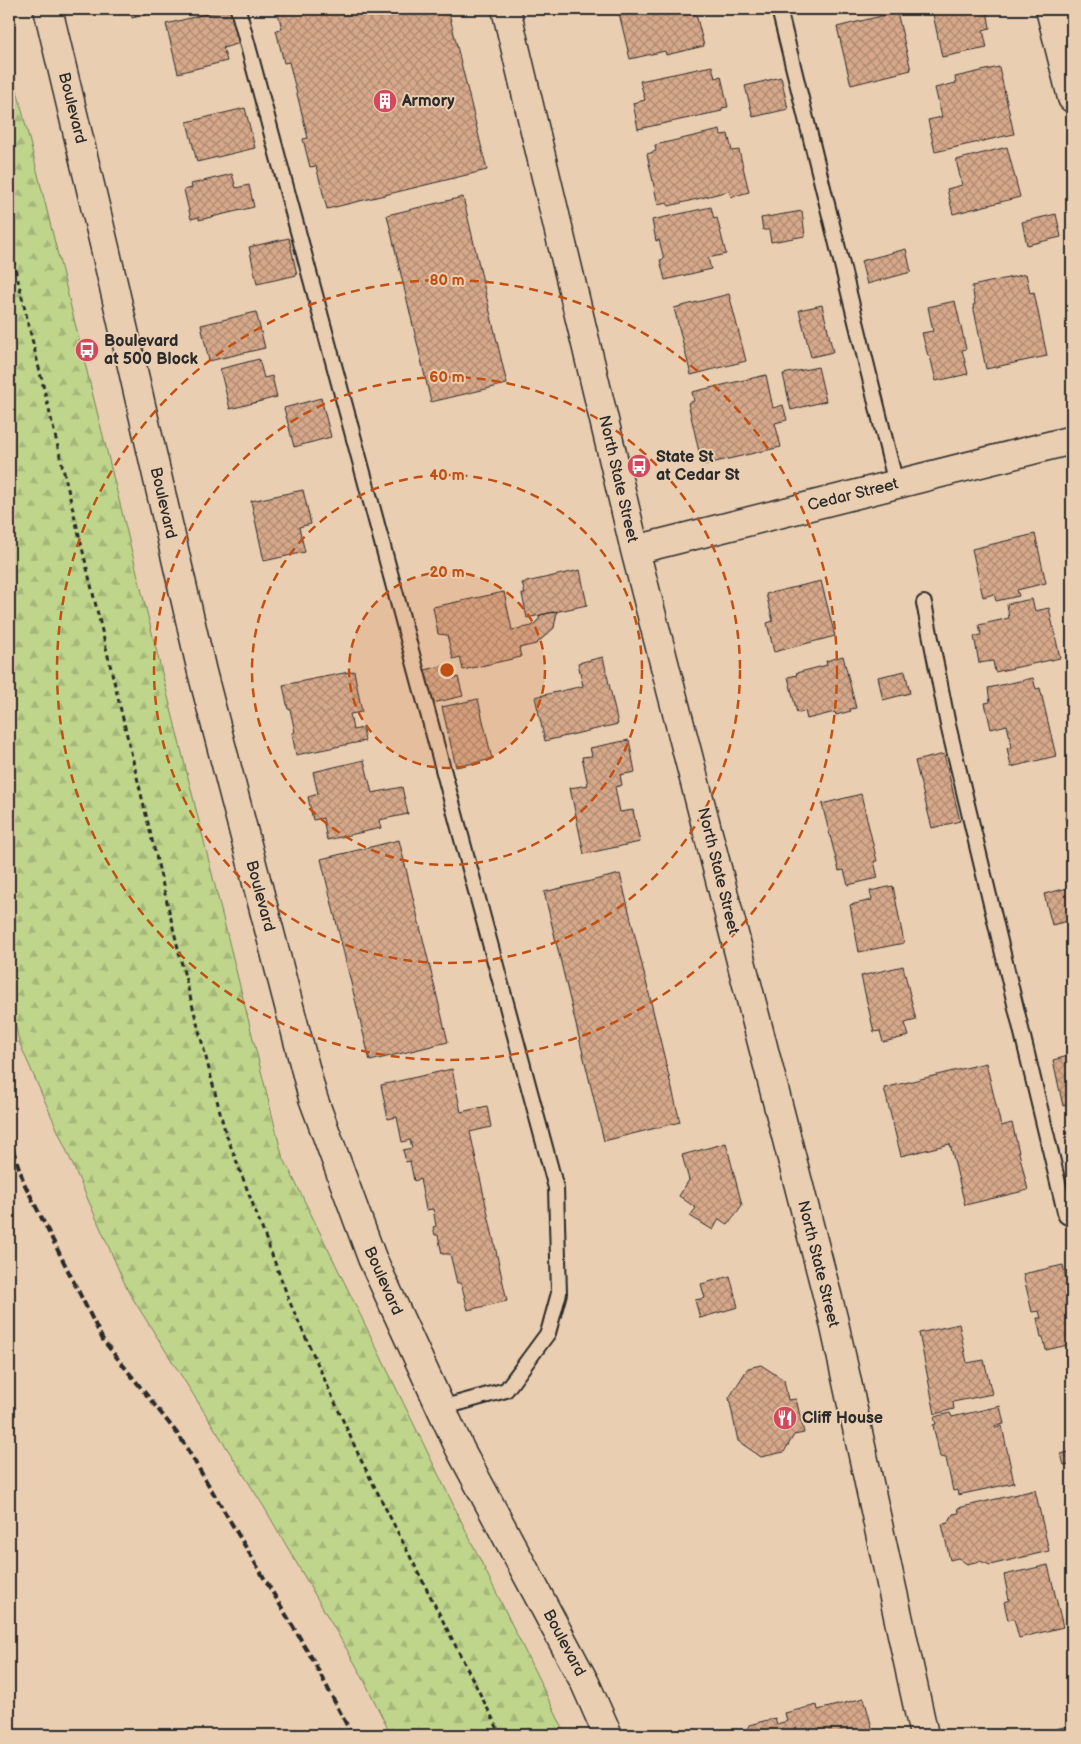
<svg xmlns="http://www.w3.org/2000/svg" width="1081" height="1744" font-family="'Balsamiq Sans',sans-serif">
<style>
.forest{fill:url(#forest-firs);stroke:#75805b}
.building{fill:url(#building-cross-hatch);stroke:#2b2b2b}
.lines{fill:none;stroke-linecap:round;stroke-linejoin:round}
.lane-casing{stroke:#2b2b2b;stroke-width:18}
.street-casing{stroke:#2b2b2b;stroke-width:31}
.secondary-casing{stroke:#2b2b2b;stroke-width:31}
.path{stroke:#2b2b2b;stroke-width:3;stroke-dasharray:5 4;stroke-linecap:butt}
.lane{stroke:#eaceb1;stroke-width:14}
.street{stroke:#eaceb1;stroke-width:28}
.secondary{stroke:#eaceb1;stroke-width:28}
.rail{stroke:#2b2b2b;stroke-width:4;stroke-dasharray:8 4;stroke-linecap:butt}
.ring{fill:none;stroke:#c25012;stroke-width:2.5;stroke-dasharray:9 6}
.labels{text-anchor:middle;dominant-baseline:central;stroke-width:4;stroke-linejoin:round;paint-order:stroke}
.poi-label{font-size:16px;font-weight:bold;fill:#2b2b2b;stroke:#eaceb1;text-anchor:start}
.street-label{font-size:16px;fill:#2b2b2b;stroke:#eaceb1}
.centre{fill:#c25012;stroke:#eaceb1;stroke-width:2.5}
.ring-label{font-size:15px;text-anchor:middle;font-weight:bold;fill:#c25012;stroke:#eaceb1;stroke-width:4;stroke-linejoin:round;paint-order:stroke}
</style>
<defs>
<pattern id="forest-firs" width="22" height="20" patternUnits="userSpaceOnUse" patternTransform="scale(1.25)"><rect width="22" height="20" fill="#bfd58b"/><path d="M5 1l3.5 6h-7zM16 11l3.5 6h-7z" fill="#a4b778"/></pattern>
<pattern id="building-cross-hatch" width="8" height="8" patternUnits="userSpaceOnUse" patternTransform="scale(1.25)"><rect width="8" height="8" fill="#d7a98b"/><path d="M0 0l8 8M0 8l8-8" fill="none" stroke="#af8a72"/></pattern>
</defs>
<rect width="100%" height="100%" fill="#eaceb1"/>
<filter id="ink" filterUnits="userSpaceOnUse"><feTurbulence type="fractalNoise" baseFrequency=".02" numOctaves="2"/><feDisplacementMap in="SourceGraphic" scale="10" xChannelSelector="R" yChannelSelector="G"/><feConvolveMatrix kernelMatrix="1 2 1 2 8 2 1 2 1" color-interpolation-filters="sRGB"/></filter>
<g filter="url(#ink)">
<!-- forest -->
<path class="forest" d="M9 58 282 1155 566 1735H391L361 1674 264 1507 128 1291 19 1042 9 993Z"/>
<!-- building -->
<path class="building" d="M130 9H169L132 18Z
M226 9H236L244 42 223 48 227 61 178 73 166 24Z
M277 9H448L487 170 327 209 316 166 310 167 303 139 308 138 289 62 284 63 276 30 282 29Z
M618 9H692L693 14H696L704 46 666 55 665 51 630 59Z
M932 9H980L981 12 987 10 990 28 983 30 987 48 942 57Z
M897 12 911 70 851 85 837 27Z
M712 66 715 78 721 76 728 107 722 108V111L638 129 633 103 645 100 640 81Z
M999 67 1014 134 935 152 928 120 942 117 935 88 956 83 955 77Z
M781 77 788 109 753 117 745 86Z
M245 108 255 148 197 162 187 122Z
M720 130 721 135 728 134 732 151 739 150 749 192 731 197 729 191 669 206 667 203 658 205 647 154 656 151 655 145Z
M1007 147 1020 197 953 214 947 189 962 185 956 160Z
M232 174 236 188 249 185 254 207 199 220V217L191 219 184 190 192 188 191 184Z
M463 197 507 384 431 402 387 215Z
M711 207 714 219 717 218 726 254 708 258 711 269 665 280 660 260 664 259 659 240 656 241 652 220Z
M802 211 805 236 771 242 769 230H763L761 218Z
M1056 214 1061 237 1027 245 1022 222Z
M289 238 297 275 257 284 249 247Z
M906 249 911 272 867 284 861 261Z
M1026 274 1030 293 1034 292 1047 356 986 369 973 305 975 304 972 286Z
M729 294 746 361 691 375 674 308Z
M955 301 966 349 962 350 968 374 936 381 930 356H928L922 333 933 331 928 307Z
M822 305 833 352 811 357 799 310Z
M256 312 265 348 209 361 201 325Z
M259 359 264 378 272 376 277 397 230 409 220 369Z
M818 367 826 401 791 410 783 374Z
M766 375 773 408 783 405 787 420 775 423 781 447 702 465 688 403 694 401 692 392Z
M321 398 331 437 294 447 284 408Z
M303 490 311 524 299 527 305 552 264 561 251 501Z
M1035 534 1046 583 1017 590 1019 596 996 601 994 594 983 597 972 549Z
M580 570 587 605 527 618 522 594H525L522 583Z
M821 581 835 636 774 652 767 623 773 621 766 594Z
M504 592 512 630 532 626 539 619 540 615 557 611 554 628 536 644 519 648 521 657 463 670 460 657 453 659 447 635 438 634 433 607Z
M1032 599 1035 611 1049 608 1060 658 995 672 993 661 979 663 974 636 981 635 979 625 1009 618 1007 604Z
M843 656 856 708 850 709 851 711 836 715 835 712 807 719 805 711 797 713 788 677 797 675 796 673 827 665 826 661Z
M603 657 618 724 545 741 535 697 583 686 578 663Z
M449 664 452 679 458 677 463 696 429 704 421 671Z
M354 671 362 712 350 714 353 730 363 728 365 741 296 755 292 733 295 732 290 709H288L283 685Z
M905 671 910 693 883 700 878 677Z
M1033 678 1036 689 1040 688 1056 756 1011 767 1007 748 1012 747 1007 725 991 729 985 703 990 702 988 688Z
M478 699 492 759 456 767 442 707Z
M629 740 635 772 620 775 622 785 615 787 620 812 633 810 640 842 584 854 570 788 588 785 582 757 592 756 590 748Z
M944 754 960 821 932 828 915 761Z
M364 760 372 793 402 787 408 814 379 820 381 828 327 840 323 818 313 820 308 797 318 794 313 772Z
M861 794 877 861H874L878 878 848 885 844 870 839 871 822 804Z
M1072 816V846L1065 817Z
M399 840 448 1042 370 1061 321 859Z
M620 874 680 1122 604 1141 544 892Z
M893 886 904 943 859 952 850 905 872 900 870 891Z
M1072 887V920L1052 925 1044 894Z
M903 966 916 1020 905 1023 909 1036 883 1042 880 1031 874 1032 861 976Z
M1072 1055V1104L1063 1106 1053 1060Z
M986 1063 1001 1126 1012 1123 1028 1190 965 1205 950 1144 901 1156 884 1088Z
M452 1069 461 1112 487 1106 491 1127 470 1132 507 1301 468 1310 461 1283H457L450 1254H442L438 1235H435L433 1227 436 1226 433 1209 426 1210 420 1179 414 1181 410 1161 406 1162 403 1150 412 1148 410 1140 402 1142 397 1117 388 1119 381 1085Z
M726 1143 742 1205 728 1225 719 1219 713 1230 690 1216 696 1208 679 1196 689 1180 682 1155Z
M1063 1265 1072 1306V1344L1046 1350 1043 1337H1041L1037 1318H1041L1039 1311 1032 1312 1023 1274Z
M730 1276 738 1307 700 1318 695 1300 705 1298 701 1284Z
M959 1324 967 1363 984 1360 992 1394 953 1402 954 1409 935 1414 919 1333Z
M761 1365 784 1380 788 1400 796 1399 804 1433 794 1435 784 1452 761 1457 738 1441 729 1398 748 1368Z
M1000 1406 1004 1424 995 1426 996 1428 1002 1426 1014 1483 958 1495 957 1490 953 1491 946 1458 940 1457 933 1425 936 1424 934 1417 950 1413 952 1417Z
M1072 1451V1464L1064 1465 1061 1454Z
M1035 1490 1049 1551 990 1565 980 1561 967 1564 958 1558 950 1560 942 1524 948 1523 953 1514 959 1513 958 1508Z
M1048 1565 1063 1627 1019 1638 1014 1619 1008 1620 1004 1602 1009 1600 1004 1575Z
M864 1698 874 1735H748L747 1731 749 1725 775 1718 777 1724 787 1721 785 1713 817 1705 818 1710Z
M1072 1725V1735H1045L1044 1732Z"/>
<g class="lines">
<!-- lane casing -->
<g class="lane-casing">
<path id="lane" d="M238 9 556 1188 559 1293 548 1333 506 1390 441 1408
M779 9 896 484
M924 603 948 725 1066 1216 1072 1219"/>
</g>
<!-- street casing -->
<g class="street-casing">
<path id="street" d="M506 9 635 550 833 1318 924 1735
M1050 9 1072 98
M635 550 1072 440"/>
</g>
<!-- secondary casing -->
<g class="secondary-casing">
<path id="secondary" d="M48 9 105 248 202 672 313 1098 372 1258 441 1408 460 1449 585 1683 608 1735"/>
</g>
<!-- path -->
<path class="path" d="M9 243 183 969 225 1131 291 1305 360 1458 501 1735"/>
<!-- lane -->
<use href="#lane" class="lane"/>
<!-- street -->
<use href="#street" class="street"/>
<!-- secondary -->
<use href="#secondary" class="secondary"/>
<!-- rail -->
<path class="rail" d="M9 1138 24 1183 103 1340 180 1437 313 1660 352 1735"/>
</g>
</g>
<!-- distance rings -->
<circle cx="447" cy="670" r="98" fill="#c25012" fill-opacity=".12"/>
<g class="ring">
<circle cx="447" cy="670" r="98"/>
<circle cx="447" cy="670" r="195"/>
<circle cx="447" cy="670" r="293"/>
<circle cx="447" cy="670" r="390"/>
</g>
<!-- icons -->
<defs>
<g id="building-disc" transform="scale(1.25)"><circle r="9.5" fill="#d1495b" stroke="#eaceb1"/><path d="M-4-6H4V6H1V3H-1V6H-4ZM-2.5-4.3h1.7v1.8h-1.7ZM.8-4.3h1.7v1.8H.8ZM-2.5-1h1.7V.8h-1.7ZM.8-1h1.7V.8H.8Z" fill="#fff"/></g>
<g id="bus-disc" transform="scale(1.25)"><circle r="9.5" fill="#d1495b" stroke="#eaceb1"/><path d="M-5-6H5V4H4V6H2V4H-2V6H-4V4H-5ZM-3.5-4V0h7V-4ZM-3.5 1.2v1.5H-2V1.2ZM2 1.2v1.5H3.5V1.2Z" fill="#fff"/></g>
<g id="restaurant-disc" transform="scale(1.25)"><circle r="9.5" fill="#d1495b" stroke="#eaceb1"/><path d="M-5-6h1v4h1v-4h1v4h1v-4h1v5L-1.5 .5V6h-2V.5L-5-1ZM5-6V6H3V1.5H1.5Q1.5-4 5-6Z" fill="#fff"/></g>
</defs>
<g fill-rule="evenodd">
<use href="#building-disc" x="385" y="101"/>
<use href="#bus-disc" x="87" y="350"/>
<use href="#bus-disc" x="639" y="466"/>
<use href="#restaurant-disc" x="785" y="1418"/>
</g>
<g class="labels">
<!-- poi labels -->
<g class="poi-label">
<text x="402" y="101">Armory</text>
<text x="104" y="341">Boulevard<tspan x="104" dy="18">at 500 Block</tspan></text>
<text x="656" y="457">State St<tspan x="656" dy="18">at Cedar St</tspan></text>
<text x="802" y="1418">Cliff House</text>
</g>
<!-- street labels -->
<g class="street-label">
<text transform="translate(72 108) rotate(76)">Boulevard</text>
<text transform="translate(618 479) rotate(77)">North State Street</text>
<text transform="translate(853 495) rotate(-14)">Cedar Street</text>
<text transform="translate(163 503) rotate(77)">Boulevard</text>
<text transform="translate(718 871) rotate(76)">North State Street</text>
<text transform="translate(260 896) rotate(75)">Boulevard</text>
<text transform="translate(818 1264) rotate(76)">North State Street</text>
<text transform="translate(383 1281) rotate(66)">Boulevard</text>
<text transform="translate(564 1643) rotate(62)">Boulevard</text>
</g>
</g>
<circle cx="447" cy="670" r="8" class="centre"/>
<g class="ring-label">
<text x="447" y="285">80 m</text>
<text x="447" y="382">60 m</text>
<text x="447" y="480">40 m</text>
<text x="447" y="577">20 m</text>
</g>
<!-- margin -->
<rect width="1081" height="1744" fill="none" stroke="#eaceb1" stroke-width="30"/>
<rect x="15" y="15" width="1051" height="1714" fill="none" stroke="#2b2b2b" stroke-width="2" filter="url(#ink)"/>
</svg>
